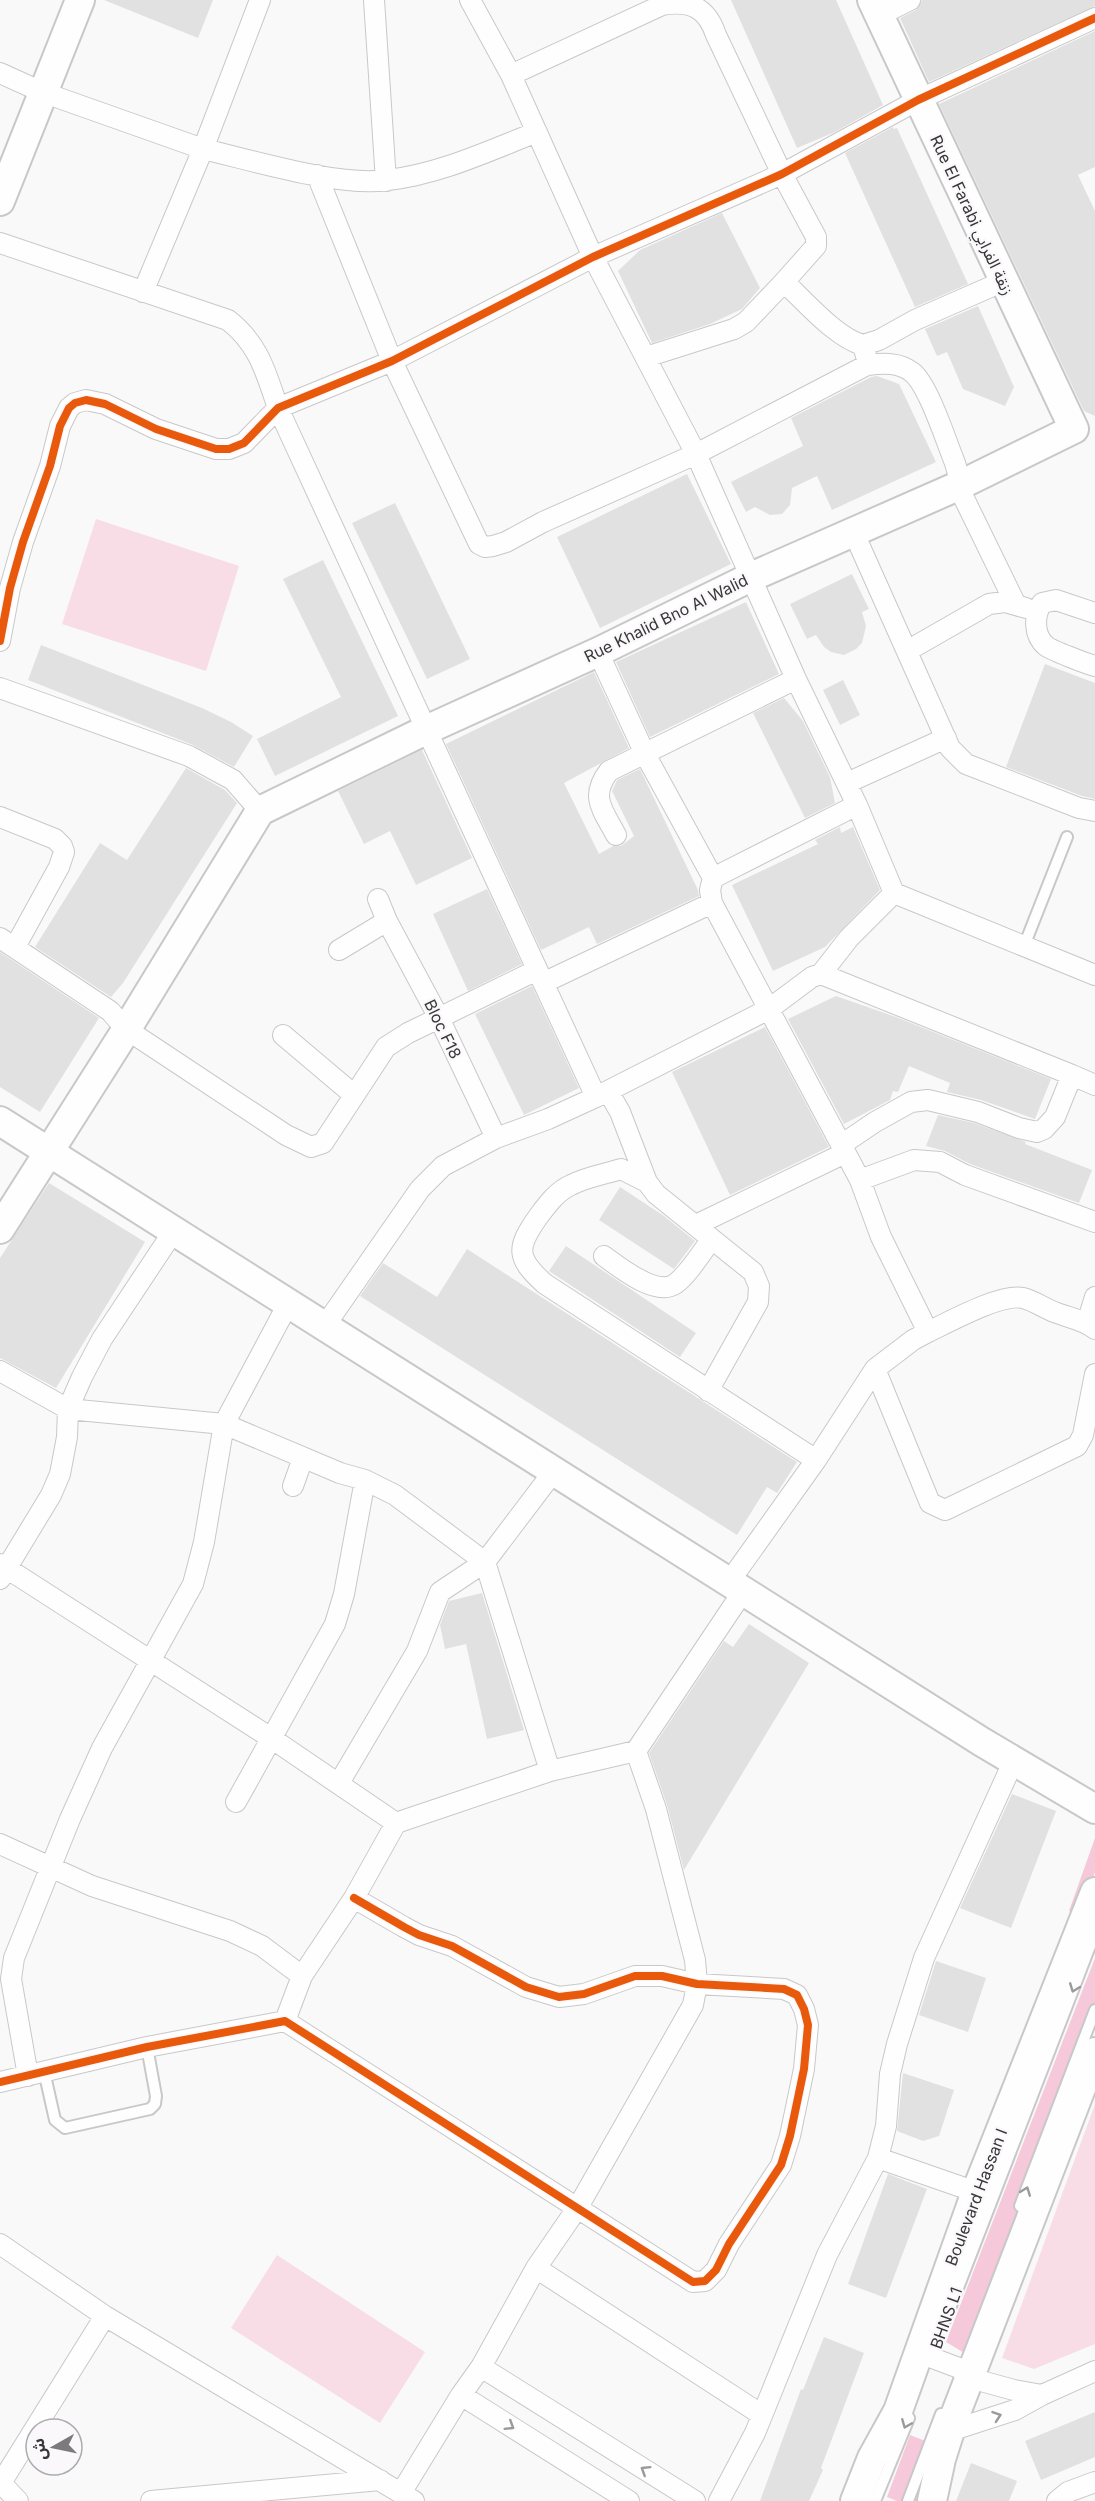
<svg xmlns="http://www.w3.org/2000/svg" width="1095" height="2501" font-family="Inter,'Noto Sans Arabic',sans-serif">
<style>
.green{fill:#f8dde7}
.forest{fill:#f5c8da}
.building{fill:#e1e1e2}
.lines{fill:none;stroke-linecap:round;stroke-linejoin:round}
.lane-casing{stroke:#c8c8c9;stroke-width:14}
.street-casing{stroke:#c8c8c9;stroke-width:22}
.secondary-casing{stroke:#c8c8c9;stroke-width:32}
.lane{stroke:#fefefe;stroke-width:10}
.street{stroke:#fefefe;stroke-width:20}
.secondary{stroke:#fefefe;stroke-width:28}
.cycleway-casing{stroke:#faf8fb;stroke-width:11}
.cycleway{stroke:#e8590c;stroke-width:8}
.oneway{stroke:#9b9a9b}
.labels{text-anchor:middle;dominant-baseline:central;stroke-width:4.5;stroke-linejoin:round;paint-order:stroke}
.street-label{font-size:16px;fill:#383738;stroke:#faf8fb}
</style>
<rect width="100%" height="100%" fill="#faf9fa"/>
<!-- green -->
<path class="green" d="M96 519 239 566 206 671 62 624Z
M1095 2104V2344L1034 2369 1002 2358Z
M277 2255 425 2352 380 2423 231 2328Z"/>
<!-- forest -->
<path class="forest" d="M1095 1838V1872L1082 1911H1069Z
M1095 1958V2009L966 2354 946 2342Z
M910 2435 928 2442 907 2501H897L887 2497Z"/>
<!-- building -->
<path class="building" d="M104 0H213L198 38Z
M731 0H836L883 105 835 132 797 148Z
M922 0H1095V6L929 82 900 18 916 10Z
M1095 31V167L1078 175 1095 211V416L1084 411 939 104Z
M893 127 894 129 897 128 968 284 915 307 845 153Z
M722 213 760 288 742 309 710 324 652 343 618 271 640 250Z
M978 306 1014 387 1005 406 963 389 947 352 937 356 925 329Z
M877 376 899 384 936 462 832 510 817 476 792 488 790 505 782 514 770 515 755 507 746 512 731 482 803 446 791 418 871 377Z
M687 474 731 564 600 628 557 537Z
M395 503 470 659 427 679 352 523Z
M323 560 398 716 275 776 257 739 341 697 283 579Z
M852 574 869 609 862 612 866 626 862 643 856 649 844 655 831 652 824 647 816 635 807 639 790 604Z
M746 602 779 674 650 737 616 662Z
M41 645 202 708 231 722 253 736 234 767 193 745 28 680Z
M1045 664 1095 683V799L1082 796 1006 767Z
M594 672 629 748 564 783 599 854 613 846H621L634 836 612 791 617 780 640 769 698 890 699 896 597 944 589 927 541 950 446 744Z
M843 680 860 715 840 725 823 690Z
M784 698 803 721 830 777 835 803 805 818 753 713Z
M422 750 472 858 416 885 390 831 364 844 338 791Z
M186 768 225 790 237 803 123 983 111 997 35 947 100 843 127 860Z
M840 827 841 833 853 827 880 890 825 947 773 971 732 885 818 844 815 840Z
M487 889 522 964 468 991 433 914Z
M0 952 99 1018 40 1112 0 1087Z
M532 986 579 1088 524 1115 475 1014Z
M836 996 896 1017 1051 1079 1035 1119 981 1100 947 1092 950 1083 909 1066 898 1092 893 1091 890 1100 844 1124 788 1019Z
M765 1027 829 1147 730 1195 672 1072Z
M938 1115 974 1123 1026 1142 1025 1144 1092 1170 1079 1203 970 1164 945 1151 926 1146Z
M49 1183 145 1242 56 1388 0 1358V1258Z
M620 1187 664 1216 695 1241 674 1269 599 1220Z
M566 1246 696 1333 680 1357 549 1271Z
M467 1249 797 1462 777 1493 767 1487 737 1535 360 1296 383 1263 437 1297Z
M482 1593 524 1730 487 1739 466 1644 445 1649 440 1625 449 1601Z
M749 1624 809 1663 684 1870 667 1805 649 1753 724 1641 733 1647Z
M1012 1794 1056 1811 1011 1928 960 1908Z
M936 1961 986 1978 968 2032 919 2015Z
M903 2073 954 2090 939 2136 923 2141 897 2131Z
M888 2174 927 2189 886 2298 848 2284Z
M824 2337 864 2353 821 2468 823 2470 809 2501H760L801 2389 803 2390Z
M1095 2412V2457L1041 2480 1025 2441Z
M971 2463 1017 2481 1009 2501H956Z"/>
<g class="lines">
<!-- lane casing -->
<g class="lane-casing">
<path id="lane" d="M1024 946 1067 837
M44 2071 55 2120 65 2128 150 2109 155 2104 156 2096 147 2047
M1020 2206 1095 2010
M946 2319 1095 1933
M875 2501 909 2418
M908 2501 941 2414"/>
</g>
<!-- street casing -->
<g class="street-casing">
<path id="street" d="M260 0 203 149C255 161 338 187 388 180 440 174 488 151 537 132
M374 0 386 181
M470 0 511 75 593 257 696 454 796 679 857 805 894 893 1095 975
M878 16 910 0
M0 73 42 92 203 149 143 292
M511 75 662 5C691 0 707 8 716 35L782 174 816 237V246L784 282
M317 175 392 361 479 544 485 547 493 546 506 542 543 522 696 454 867 365C883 363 900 362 913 373 929 387 946 441 955 463L958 474V486L1016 605
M0 243 228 320C259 344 266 373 278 408L596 1097
M866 356 863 345 879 340 915 320 1004 281
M646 357 734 329 746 322 784 282C805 301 836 338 863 345
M853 531 950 748 966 764 1079 808 1095 811
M1095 613 1056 600 1042 603C1034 615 1033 635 1046 646 1051 650 1087 664 1095 666
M0 641 10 588 23 542 50 466 60 426 69 408 75 403 86 400 105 404 156 429 216 449H229L244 443 278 408 392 361 593 257 782 174 918 100 1095 18
M907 651 989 604 1005 602 1026 608
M598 652 645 754 713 878
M0 688 189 756 233 780 260 811
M847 783 946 738
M0 817 55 839 62 846 64 852 59 867 15 947
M616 835C603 810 589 797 609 771L796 679
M378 899 387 921 439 1018 496 1138
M0 938 110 1011 126 1029 286 1135 311 1147 323 1143 386 1047 408 1033 537 970
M339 950 387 921
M821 974 1072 1075
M545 982 712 903
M283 1035 354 1095
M608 1091 620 1112 647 1182 656 1194 753 1272 759 1286 758 1302 708 1391
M841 1145 875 1122 911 1102 919 1101 928 1100 978 1112 1019 1128 1037 1132 1044 1129 1055 1117 1072 1075 1095 1085
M860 1180 914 1160 940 1162 965 1175 1095 1222
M647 1182 621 1169C605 1174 586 1177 571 1185 557 1191 547 1205 538 1217 516 1248 516 1258 545 1284L816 1460
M696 1225 845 1153
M604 1256C619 1267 656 1297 675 1284 687 1276 702 1252 711 1240
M1087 1323 1095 1297
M324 1327 420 1189 443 1166 496 1138 548 1119 596 1097 769 1009 812 977 821 974 849 938 894 893
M928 1332C949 1322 1001 1293 1023 1298 1035 1301 1045 1309 1057 1313 1070 1318 1084 1320 1095 1329
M875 1369 930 1503 945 1510 1077 1446 1083 1435 1095 1374
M0 1371 68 1409 224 1424 340 1473 365 1480 395 1495 485 1562 440 1592 417 1651 339 1783
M293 1486 303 1458
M0 1564 271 1738 396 1823
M0 1579 51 1495 60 1474 67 1437 68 1409 82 1377 102 1339 173 1232
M729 1582 816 1460 875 1369 913 1340 928 1332 881 1237 860 1180 712 903 710 890 713 878 857 805
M550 1771 485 1562 554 1471
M236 1802 335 1624 344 1594 365 1480
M0 1844 92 1886 230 1931 262 1946 302 1976
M285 2021 302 1976 354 1898 396 1823 550 1771 636 1751 744 1590
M28 2076 11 1979 14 1958 70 1819 102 1748 193 1584 204 1542 224 1424 288 1304
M0 2082 147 2047 285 2021 693 2282 705 2281 716 2270 729 2244 781 2165 790 2136 804 2069 808 2025 804 2009 797 1995 784 1989 697 1984 662 1976H635L584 1994 559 1997 526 1987 452 1946 419 1935 404 1927 354 1898
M878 2158 976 2192
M0 2244 105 2316 414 2501
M536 2268 762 2415
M919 2353 959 2368 970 2378 1014 2390 1042 2395
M481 2367 695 2501
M461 2395 629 2501
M950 2431 1015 2410 1042 2395 1095 2371
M0 2482 18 2501
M1 2483 105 2316
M401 2493 461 2395 481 2367 536 2268 578 2207 693 2005 697 1984 695 1960 656 1809 636 1751
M151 2501 380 2480
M719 2501 755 2433 827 2255 878 2158 886 2126 890 2074 897 2044 924 1958 1014 1760
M1057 2501 1068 2492 1095 2482"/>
</g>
<!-- secondary casing -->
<g class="secondary-casing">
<path id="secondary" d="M872 0 1074 429
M0 201 80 0
M0 1121 982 1742 1095 1809
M0 1229 123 1035 260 811 426 730 598 652 751 577 958 486 1074 429
M855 2501 872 2458 898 2411 976 2192 1095 1892
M932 2501 941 2459 954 2418 1095 2052"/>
</g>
<!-- lane -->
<use href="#lane" class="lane"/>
<!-- street -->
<use href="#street" class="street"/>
<!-- secondary -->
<use href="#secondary" class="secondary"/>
<!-- cycleway casing -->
<g class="cycleway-casing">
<path id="cycleway" d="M0 641 10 588 23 542 50 466 60 426 69 408 75 403 86 400 105 404 156 429 216 449H229L244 443 278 408 392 361 593 257 782 174 918 100 1095 18
M0 2082 147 2047 285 2021 693 2282 705 2281 716 2270 729 2244 781 2165 790 2136 804 2069 808 2025 804 2009 797 1995 784 1989 697 1984 662 1976H635L584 1994 559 1997 526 1987 452 1946 419 1935 404 1927 354 1898"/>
</g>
<!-- cycleway -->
<use href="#cycleway" class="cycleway"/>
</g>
<!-- one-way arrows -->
<defs><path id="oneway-chevron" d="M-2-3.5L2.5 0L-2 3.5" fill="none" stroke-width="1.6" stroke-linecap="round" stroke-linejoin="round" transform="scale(1.5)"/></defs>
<g class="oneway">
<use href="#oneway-chevron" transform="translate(1074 1988) rotate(111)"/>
<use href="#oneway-chevron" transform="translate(1026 2191) rotate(-69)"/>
<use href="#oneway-chevron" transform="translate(997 2416) rotate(-19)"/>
<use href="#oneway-chevron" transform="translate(906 2424) rotate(112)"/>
<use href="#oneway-chevron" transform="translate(510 2426) rotate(32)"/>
<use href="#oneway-chevron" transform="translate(645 2470) rotate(-148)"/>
</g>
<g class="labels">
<!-- street labels -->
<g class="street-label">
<text transform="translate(972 215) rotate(65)">Rue El Farabi زنقة الفرابي</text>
<text transform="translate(666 618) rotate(-26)">Rue Khalid Bno Al Walid</text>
<text transform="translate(443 1029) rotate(64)">Bloc F18</text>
<text transform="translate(976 2197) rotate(-69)">Boulevard Hassan I</text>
<text transform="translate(946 2318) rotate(-70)">BHNS L1</text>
</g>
</g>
<!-- north arrow -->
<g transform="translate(54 2447) rotate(261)"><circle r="28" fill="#faf8fb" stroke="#acabad" stroke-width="1.5"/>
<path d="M0-4.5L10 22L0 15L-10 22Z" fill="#7c7b7c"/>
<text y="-9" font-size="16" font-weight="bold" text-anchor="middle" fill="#383738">ش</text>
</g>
</svg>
